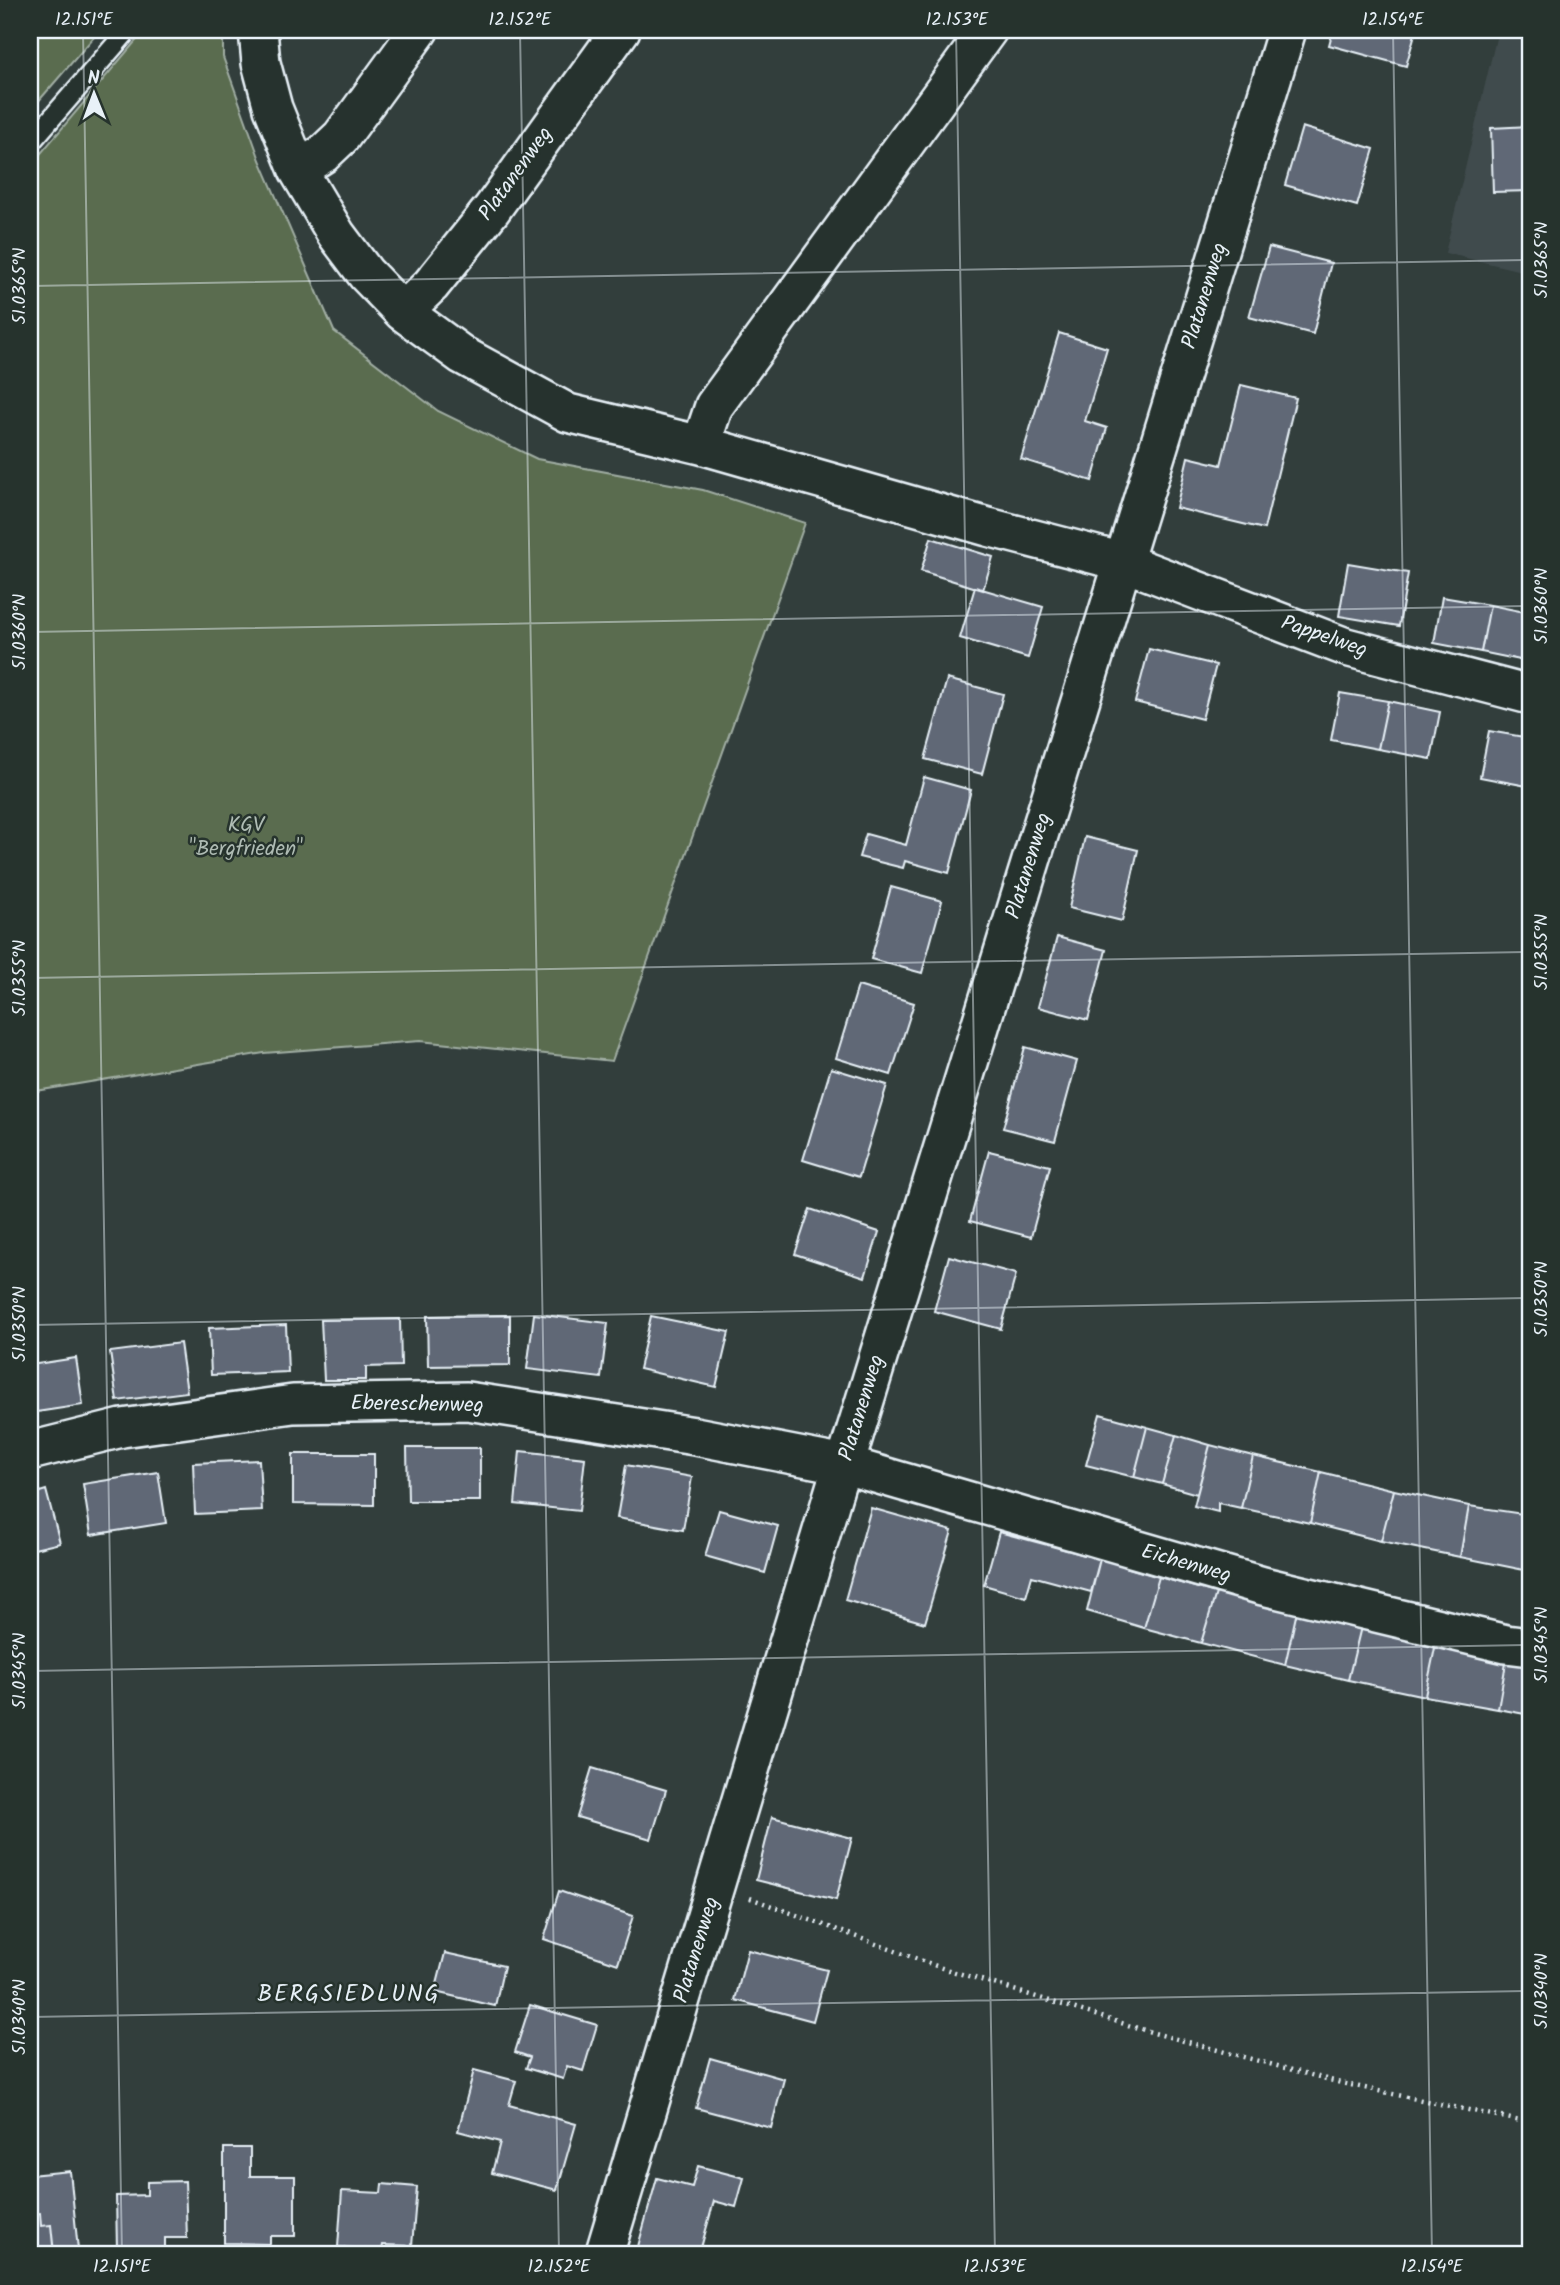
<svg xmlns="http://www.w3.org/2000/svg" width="1560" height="2285" font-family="Kalam,sans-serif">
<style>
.built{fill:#404b4d}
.green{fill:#5a6c4f;stroke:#a1aea4;stroke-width:2}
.building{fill:#606876;stroke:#e8f1f8;stroke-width:2}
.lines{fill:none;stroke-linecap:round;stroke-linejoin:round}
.service-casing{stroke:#e8f1f8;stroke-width:23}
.minor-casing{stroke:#e8f1f8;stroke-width:42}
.path{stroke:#e8f1f8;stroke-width:4.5;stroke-dasharray:2 5;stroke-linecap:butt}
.service{stroke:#26332d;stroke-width:18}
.minor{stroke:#26332d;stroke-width:37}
.ticks{fill:none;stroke:#e8f1f8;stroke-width:2;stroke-opacity:0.45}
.labels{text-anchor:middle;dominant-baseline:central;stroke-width:5;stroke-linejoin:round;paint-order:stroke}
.street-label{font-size:21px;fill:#e8f1f8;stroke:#26332d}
.park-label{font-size:21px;fill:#afbcb4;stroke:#26332d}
.neighbourhood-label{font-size:23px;letter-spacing:2px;fill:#e8f1f8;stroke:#26332d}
.neatline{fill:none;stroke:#e8f1f8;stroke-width:2.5}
.ticks-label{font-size:18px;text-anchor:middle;fill:#e8f1f8}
</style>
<rect width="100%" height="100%" fill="#323e3c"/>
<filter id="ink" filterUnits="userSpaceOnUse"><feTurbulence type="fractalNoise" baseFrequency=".0143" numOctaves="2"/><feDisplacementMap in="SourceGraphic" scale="14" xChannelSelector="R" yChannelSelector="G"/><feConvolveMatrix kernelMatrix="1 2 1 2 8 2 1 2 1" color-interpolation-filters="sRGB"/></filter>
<g filter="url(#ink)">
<!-- built -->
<path class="built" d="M1498 30H1530V273L1445 253Z"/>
<!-- green -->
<path class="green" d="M30 30H100L30 111Z
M145 30H223V57L260 160 334 331 438 411 537 459 703 490 805 523 612 1061 420 1041 264 1053 30 1092V166Z"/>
<!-- building -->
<path class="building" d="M1333 30H1416L1406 66 1329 45Z
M1530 126V191L1493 192 1491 128Z
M1302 127 1374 149 1357 206 1285 185Z
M1269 247 1331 263 1313 334 1249 317Z
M1059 333 1107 348 1085 421 1107 428 1092 481 1021 459Z
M1241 385 1296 398 1264 529 1176 508 1188 457 1221 465Z
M931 538 993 557 983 590 921 571Z
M1348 563 1408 573 1399 626 1339 616Z
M975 587 1043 607 1028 658 960 638Z
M1442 597 1490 605 1481 652 1434 643Z
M1490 605 1530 613V662L1481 652Z
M1149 649 1216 665 1202 719 1135 702Z
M947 679 1003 694 982 774 925 759Z
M1340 693 1388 701 1378 749 1331 740Z
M1388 701 1440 712 1431 759 1378 749Z
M1489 731 1530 738V769L1527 786 1480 777Z
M924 777 971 790 949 873 905 861 903 868 859 857 866 834 906 845Z
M1085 837 1138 850 1122 921 1069 908Z
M891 887 942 901 922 973 871 959Z
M1057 937 1106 950 1088 1020 1038 1007Z
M858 986 914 1003 891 1075 836 1058Z
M1025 1047 1077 1061 1055 1141 1003 1128Z
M831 1068 887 1085 859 1177 803 1160Z
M989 1151 1050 1166 1031 1237 970 1221Z
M810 1209 879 1232 865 1277 795 1254Z
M949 1256 1016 1274 1001 1329 934 1311Z
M534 1314 608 1323 601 1378 527 1369Z
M510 1315V1365L428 1366 427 1316Z
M651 1316 729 1332 716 1387 639 1369Z
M400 1319 401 1366 366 1367V1380H324L321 1320Z
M286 1325 288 1372 211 1375 209 1328Z
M180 1343 187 1392 117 1401 110 1352Z
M76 1358 83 1405 30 1413V1365Z
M1100 1414 1147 1427 1134 1477 1086 1465Z
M1147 1427 1176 1435 1162 1484 1134 1477Z
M1176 1435 1210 1445 1197 1494 1162 1484Z
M1210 1445 1253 1456 1241 1508 1218 1503V1512L1194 1506Z
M407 1448H480V1501H408Z
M520 1451 585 1458 579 1511 515 1504Z
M293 1454H374V1505L293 1504Z
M1253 1456 1321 1472 1310 1523 1241 1508Z
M259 1460 262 1511 195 1514 193 1463Z
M626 1465 692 1477 683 1530 617 1518Z
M158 1472 166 1523 91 1535 83 1484Z
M1321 1472 1394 1490 1381 1541 1310 1523Z
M46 1490 60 1543 30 1550V1495Z
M1394 1490 1469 1506 1460 1557 1381 1541Z
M1469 1506 1530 1515 1529 1571 1460 1557Z
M871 1508 952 1531 925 1623 845 1600Z
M719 1510 778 1526 765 1573 705 1556Z
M999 1532 1100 1559 1091 1592 1032 1576 1026 1597 984 1585Z
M1105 1550 1128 1557 1125 1567 1159 1577 1144 1628 1087 1611 1100 1559Z
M1159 1577 1216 1593 1201 1643 1144 1628Z
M1216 1593 1297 1611 1285 1665 1201 1643Z
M1297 1611 1361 1627 1348 1680 1285 1665Z
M1361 1627 1436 1643 1425 1696 1348 1680Z
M1436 1643 1507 1657 1498 1709 1425 1696Z
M1507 1657 1530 1661V1715L1498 1709Z
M592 1768 666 1790 651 1839 577 1817Z
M772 1817 852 1838 836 1900 756 1880Z
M559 1891 633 1916 618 1964 544 1939Z
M748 1950 827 1970 813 2021 735 2000Z
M445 1953 504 1966 495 2006 435 1992Z
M530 2005 597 2025 583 2071 567 2066 563 2079 526 2068 530 2057 515 2052Z
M710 2058 784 2079 771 2128 696 2108Z
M474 2070 516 2081 509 2105 576 2124 557 2190 492 2173 500 2142 458 2131Z
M224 2148H250V2176H295V2236H270V2244L224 2243Z
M698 2166 744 2178 736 2207 714 2201 699 2255H657L637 2250 657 2178 692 2187Z
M70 2171 78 2250 54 2253 51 2225 41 2226 40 2213 30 2214V2175Z
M185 2181 187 2238H165V2249L117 2250 116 2196 147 2195V2182Z
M382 2184 417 2187 412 2246 383 2245 382 2250 338 2247 342 2191 381 2193Z
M40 2213 41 2226 51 2225 54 2255H30V2214Z"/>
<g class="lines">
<!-- service casing -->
<g class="service-casing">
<path id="service" d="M30 143 128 30"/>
</g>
<!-- minor casing -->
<g class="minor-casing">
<path id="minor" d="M258 30 261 63 273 108 298 170 336 234 366 274 403 312 462 355 568 413 701 445 988 527 1123 562 1346 647 1530 695
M298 170 323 154 341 137 419 30
M403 312 431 285 492 209 621 30
M701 445 714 406 988 30
M30 1451 122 1428 293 1404 467 1401 695 1436 845 1465 1263 1586 1506 1644 1530 1647
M604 2255 837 1481 845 1465 1287 30"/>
</g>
<!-- path -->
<path class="path" d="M750 1898 942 1968 1154 2033 1341 2083 1530 2123"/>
<!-- service -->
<use href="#service" class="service"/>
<!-- minor -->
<use href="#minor" class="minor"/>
</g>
</g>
<!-- ticks -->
<path class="ticks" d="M83 30 122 2255M520 30 559 2255M956 30 995 2255M1393 30 1432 2255M30 286 1530 260M30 632 1530 606M30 978 1530 952M30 1325 1530 1298M30 1671 1530 1645M30 2017 1530 1991"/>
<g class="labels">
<!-- street labels -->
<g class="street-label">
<text transform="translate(516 174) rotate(-54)">Platanenweg</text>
<text transform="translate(1205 296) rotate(-73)">Platanenweg</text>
<text transform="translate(1324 637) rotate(19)">Pappelweg</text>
<text transform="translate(1029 866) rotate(-73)">Platanenweg</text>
<text transform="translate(417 1405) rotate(1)">Ebereschenweg</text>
<text transform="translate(862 1408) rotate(-73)">Platanenweg</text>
<text transform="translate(1186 1564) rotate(16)">Eichenweg</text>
<text transform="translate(697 1950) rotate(-73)">Platanenweg</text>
</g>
<!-- park labels -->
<g class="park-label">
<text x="246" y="825">KGV<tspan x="246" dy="24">"Bergfrieden"</tspan></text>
</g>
<!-- neighbourhood labels -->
<g class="neighbourhood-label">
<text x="349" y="1995">BERGSIEDLUNG</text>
</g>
</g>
<!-- margin -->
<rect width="1560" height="2285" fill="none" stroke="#26332d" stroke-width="77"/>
<!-- north arrow -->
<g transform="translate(94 94) rotate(359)" stroke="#26332d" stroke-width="5" paint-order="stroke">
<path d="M0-5L12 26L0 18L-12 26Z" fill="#e8f1f8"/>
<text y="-10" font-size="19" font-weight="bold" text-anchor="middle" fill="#e8f1f8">N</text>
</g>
<rect x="38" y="38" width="1484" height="2208" class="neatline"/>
<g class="ticks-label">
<text x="84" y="25">12.151°E</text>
<text x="520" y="25">12.152°E</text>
<text x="957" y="25">12.153°E</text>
<text x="1393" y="25">12.154°E</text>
<text transform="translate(1541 260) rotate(-90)" y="6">51.0365°N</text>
<text transform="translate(19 286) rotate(-90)" y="6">51.0365°N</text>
<text transform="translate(1541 606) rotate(-90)" y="6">51.0360°N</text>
<text transform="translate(19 632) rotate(-90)" y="6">51.0360°N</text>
<text transform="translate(1541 952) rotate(-90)" y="6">51.0355°N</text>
<text transform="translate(19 978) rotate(-90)" y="6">51.0355°N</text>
<text transform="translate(1541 1299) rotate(-90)" y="6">51.0350°N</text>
<text transform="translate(19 1324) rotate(-90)" y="6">51.0350°N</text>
<text transform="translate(1541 1645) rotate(-90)" y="6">51.0345°N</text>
<text transform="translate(19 1671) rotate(-90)" y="6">51.0345°N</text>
<text transform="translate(1541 1991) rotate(-90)" y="6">51.0340°N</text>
<text transform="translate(19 2017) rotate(-90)" y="6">51.0340°N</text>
<text x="122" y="2272">12.151°E</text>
<text x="559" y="2272">12.152°E</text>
<text x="995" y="2272">12.153°E</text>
<text x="1432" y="2272">12.154°E</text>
</g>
</svg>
